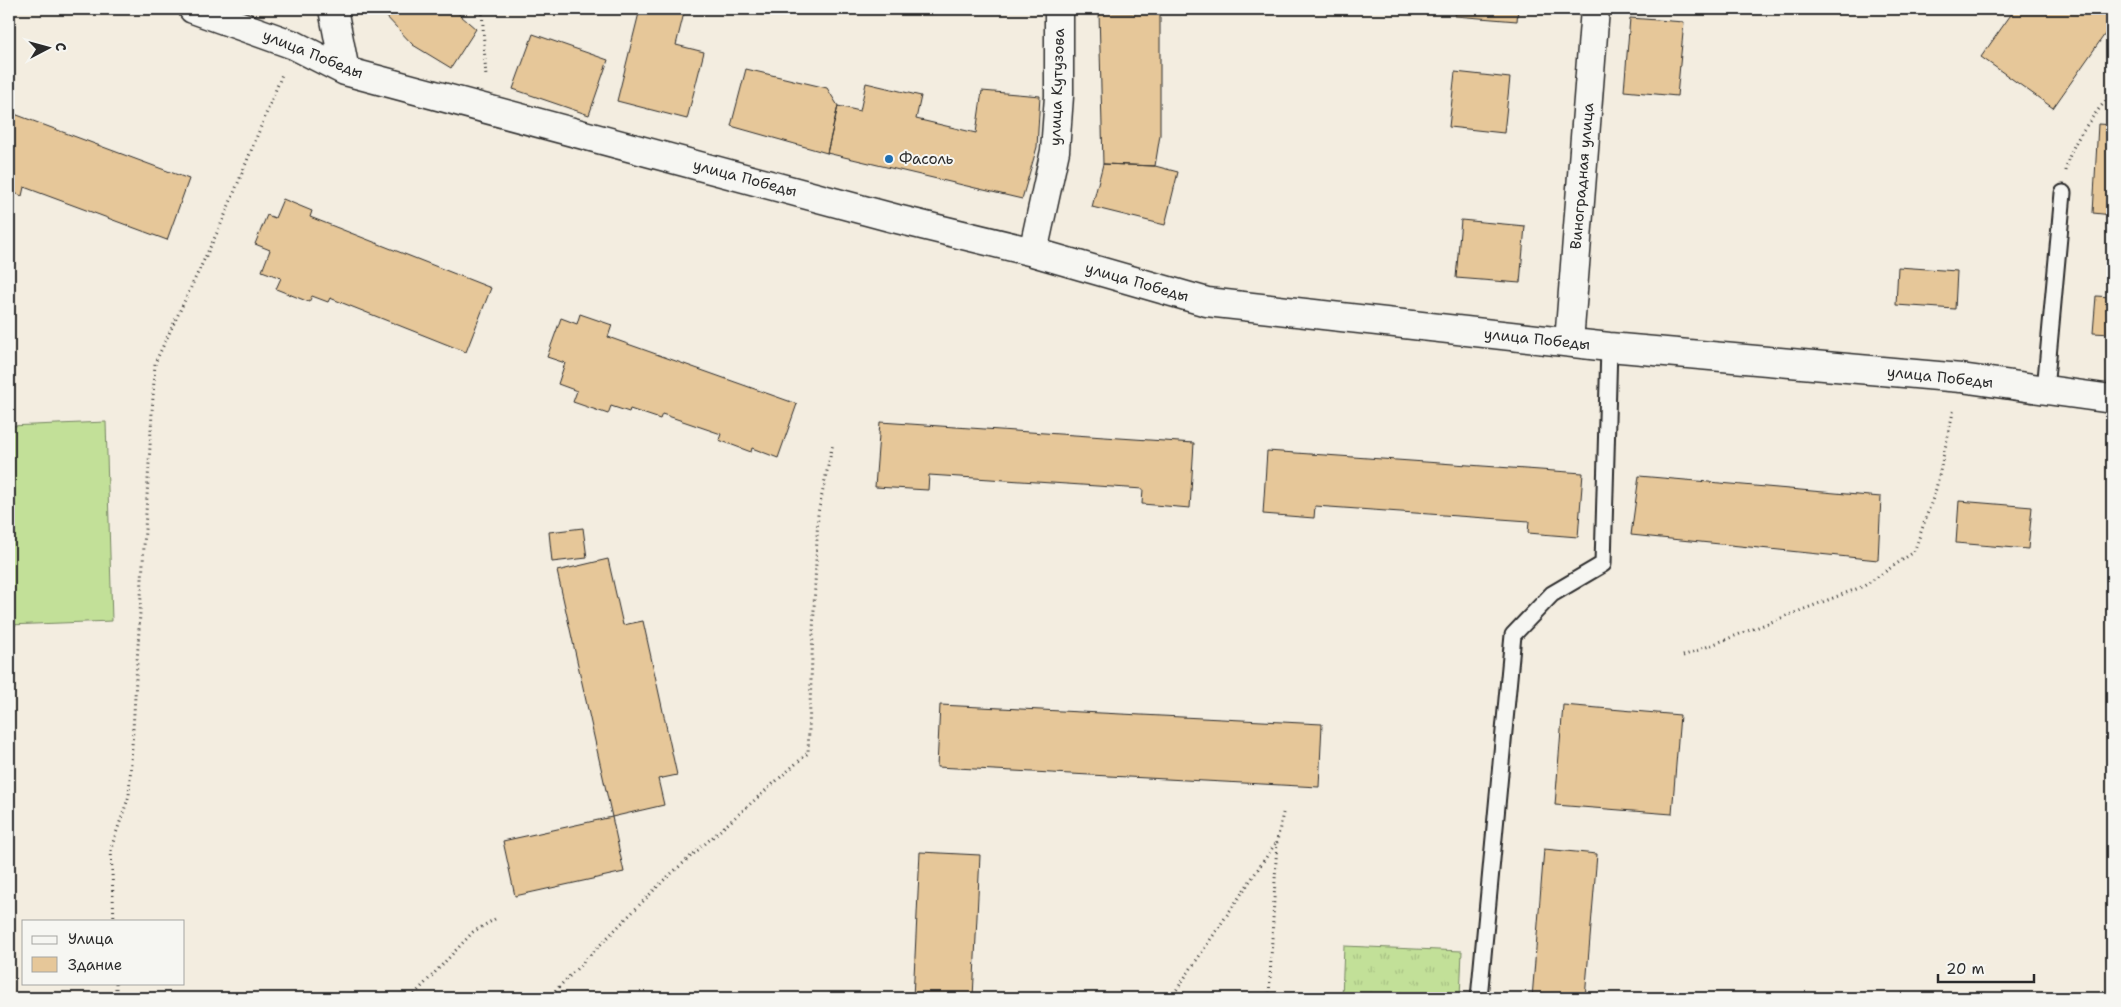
<svg xmlns="http://www.w3.org/2000/svg" width="2121" height="1007" font-family="'Shantell Sans',sans-serif">
<style>
.grass{fill:url(#grass-tufts);stroke:#768662}
.garden{fill:#c2e098;stroke:#768662}
.building{fill:#e6c799;stroke:#2b2b2b}
.lines{fill:none;stroke-linecap:round;stroke-linejoin:round}
.service-casing{stroke:#2b2b2b;stroke-width:19}
.minor-casing{stroke:#2b2b2b;stroke-width:31}
.path{stroke:#2b2b2b;stroke-width:3;stroke-dasharray:1 4;stroke-linecap:butt}
.service{stroke:#f6f6f2;stroke-width:15}
.minor{stroke:#f6f6f2;stroke-width:28}
.poi-dot{fill:#1f6fb2;stroke:#f6f6f2;stroke-width:2}
.labels{text-anchor:middle;dominant-baseline:central;stroke-width:4;stroke-linejoin:round;paint-order:stroke}
.street-label{font-size:15px;fill:#2b2b2b;stroke:#f6f6f2}
.poi-label{font-size:15px;fill:#2b2b2b;stroke:#f6f6f2;text-anchor:start}
</style>
<defs>
<pattern id="grass-tufts" width="24" height="20" patternUnits="userSpaceOnUse" patternTransform="scale(1.25)"><rect width="24" height="20" fill="#c2e098"/><path d="M3 7l-1-3M5 7V3M7 7l1-3M15 17l-1-3M17 17v-4M19 17l1-3" fill="none" stroke="#a7c083"/></pattern>
</defs>
<rect width="100%" height="100%" fill="#f3ede0"/>
<filter id="ink" filterUnits="userSpaceOnUse"><feTurbulence type="fractalNoise" baseFrequency=".02" numOctaves="2"/><feDisplacementMap in="SourceGraphic" scale="10" xChannelSelector="R" yChannelSelector="G"/><feConvolveMatrix kernelMatrix="1 2 1 2 8 2 1 2 1" color-interpolation-filters="sRGB"/></filter>
<g filter="url(#ink)">
<!-- grass -->
<path class="grass" d="M1344 946 1462 951 1460 998H1342Z"/>
<!-- garden -->
<path class="garden" d="M106 422 112 621 9 625V426Z"/>
<!-- building -->
<path class="building" d="M384 9H453L476 29 451 68 413 45 385 15Z
M640 9H685L676 45 704 52 687 119 617 101Z
M1456 9H1518L1517 21 1455 16Z
M2015 9H2106L2112 13V24L2053 108 1981 57Z
M1099 12 1160 13V135L1155 166 1103 164Z
M1630 18 1684 22 1677 96 1624 91Z
M533 34 608 60 589 115 513 89Z
M746 69 827 88 838 106 827 153 731 126Z
M1455 72 1510 78 1504 133 1449 127Z
M866 83 921 96 916 119 976 133 982 91 1040 96 1037 147 1022 199 827 153 838 106 860 111Z
M9 112 189 179 167 240 24 187 22 196 9 191Z
M2098 124 2112 125V215L2093 213Z
M1103 164 1155 166 1178 172 1165 225 1092 207Z
M283 199 312 211 310 217 491 288 466 352 330 298 328 302 312 296 309 302 276 289 281 278 262 271 270 250 255 244 267 215 275 218Z
M1461 220 1525 226 1520 283 1456 278Z
M1898 267 1957 271 1955 309 1896 305Z
M2096 296 2112 297V334L2093 333Z
M580 314 612 325 608 337 797 404 778 458 752 448 751 452 719 440 721 434 662 414 660 419 630 409 629 412 611 406 608 414 573 402 577 391 558 384 565 363 547 357 561 318 577 324Z
M880 422 1194 443 1190 508 1142 504 1143 489 929 475 928 490 875 487Z
M1267 451 1583 473 1578 537 1528 533 1529 521 1315 506 1314 518 1263 514Z
M1639 476 1881 497 1878 560 1631 535Z
M1959 501 2032 507 2028 549 1956 543Z
M583 528 587 558 552 562 549 532Z
M608 559 623 625 643 621 677 775 658 779 664 805 612 817 557 571Z
M940 705 1322 724 1319 787 937 767Z
M1563 705 1680 715 1672 814 1555 805Z
M612 817 624 872 515 896 503 841Z
M1544 849 1597 854 1585 998H1532Z
M920 852 980 855 973 998H913Z"/>
<g class="lines">
<!-- service casing -->
<g class="service-casing">
<path id="service" d="M2045 390 2063 193
M1479 998 1513 635 1552 594 1603 564 1609 347"/>
</g>
<!-- minor casing -->
<g class="minor-casing">
<path id="minor" d="M193 9 294 45 345 71 897 219 1033 252 1207 302 1609 347 1961 378 2112 399
M333 9 345 71
M1033 252 1055 151 1059 96V9
M1569 342 1595 9"/>
</g>
<!-- path -->
<path class="path" d="M482 9 486 78
M2066 171C2069 143 2095 114 2112 93
M1683 656 1864 586 1914 552 1936 489 1954 408
M114 921 111 848 129 796 155 363 223 220 283 72
M116 983V998
M411 998 473 932 495 919
M548 998 664 880 808 753 818 513 833 443
M1171 998 1277 841
M1269 998 1277 841 1283 813"/>
<!-- service -->
<use href="#service" class="service"/>
<!-- minor -->
<use href="#minor" class="minor"/>
</g>
</g>
<!-- markers -->
<circle class="poi-dot" cx="889" cy="159" r="5"/>
<g class="labels">
<!-- street labels -->
<g class="street-label">
<text transform="translate(313 54) rotate(22)">улица Победы</text>
<text transform="translate(1057 87) rotate(-88)">улица Кутузова</text>
<text transform="translate(1582 176) rotate(-85)">Виноградная улица</text>
<text transform="translate(745 178) rotate(15)">улица Победы</text>
<text transform="translate(1137 282) rotate(16)">улица Победы</text>
<text transform="translate(1537 339) rotate(6)">улица Победы</text>
<text transform="translate(1940 377) rotate(6)">улица Победы</text>
</g>
<!-- poi labels -->
<g class="poi-label">
<text x="899" y="159">Фасоль</text>
</g>
</g>
<!-- margin -->
<rect width="2121" height="1007" fill="none" stroke="#f6f6f2" stroke-width="30"/>
<rect x="15" y="15" width="2091" height="977" fill="none" stroke="#2b2b2b" stroke-width="2" filter="url(#ink)"/>
<!-- legend -->
<rect x="22" y="920" width="162" height="65" fill="#f6f6f2" stroke="#a5a5a2"/>
<rect x="32" y="936" width="25" height="8" fill="#f6f6f2" stroke="#a5a5a2"/>
<text x="68" y="944" font-size="15" fill="#2b2b2b">Улица</text>
<rect x="32" y="957" width="25" height="15" fill="#e6c799" stroke="#a5a5a2"/>
<text x="68" y="970" font-size="15" fill="#2b2b2b">Здание</text>
<!-- north arrow -->
<g transform="translate(48 48) rotate(84)" stroke="#f6f6f2" stroke-width="4" paint-order="stroke">
<path d="M0-4L9 19L0 12L-9 19Z" fill="#2b2b2b"/>
<text y="-8" font-size="14" font-weight="bold" text-anchor="middle" fill="#2b2b2b">С</text>
</g>
<!-- scale -->
<path d="M1938 974v8h96v-8" fill="none" stroke="#2b2b2b" stroke-width="2.5"/>
<text x="1946" y="974" font-size="15" fill="#2b2b2b" stroke="#f6f6f2" stroke-width="4" paint-order="stroke">20 m</text>
</svg>
